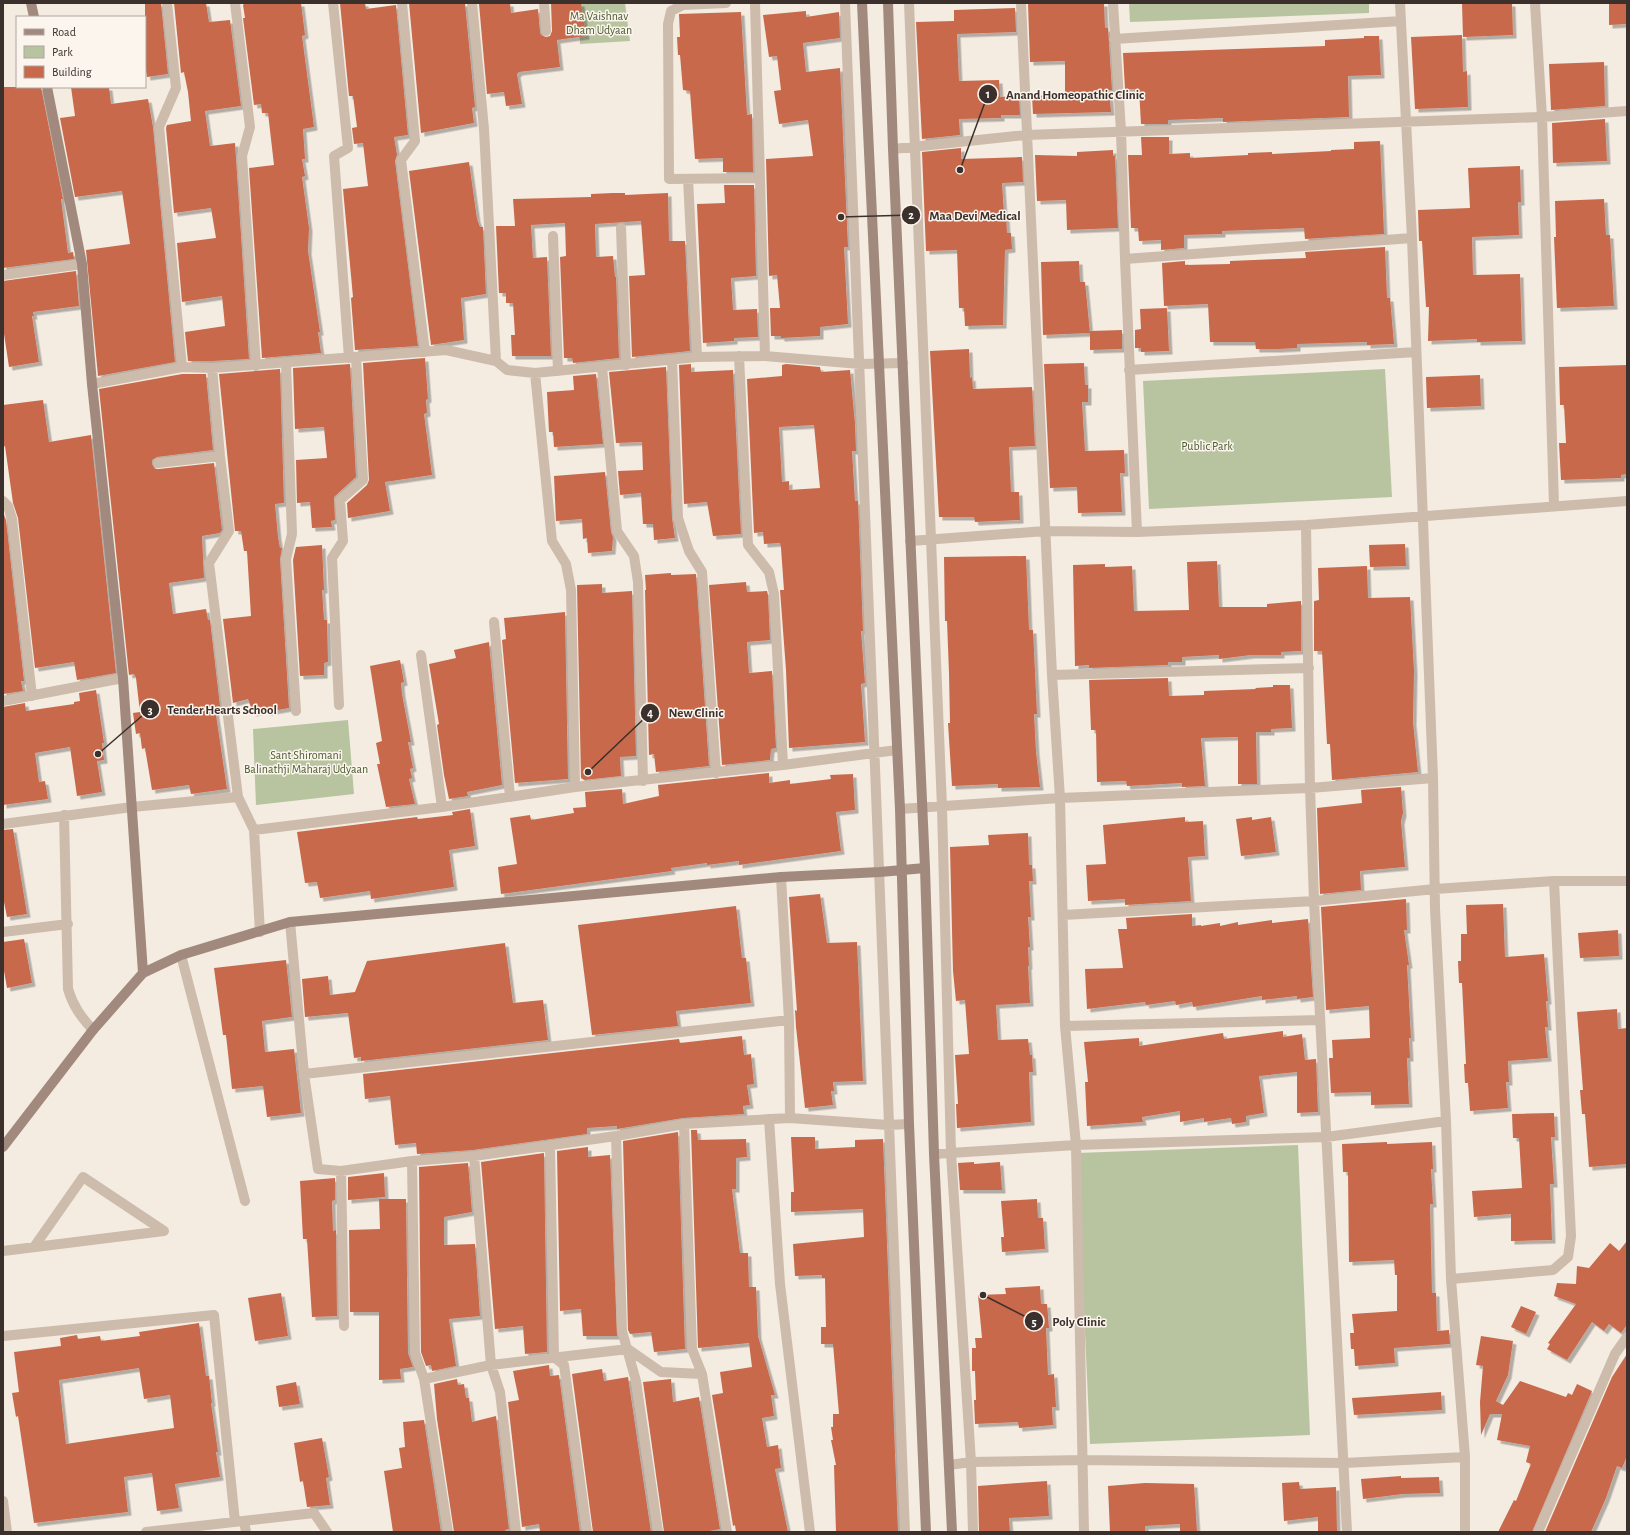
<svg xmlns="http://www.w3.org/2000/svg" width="1630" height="1535" font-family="'Alegreya Sans',sans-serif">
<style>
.green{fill:#b8c4a0}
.building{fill:#c8694b;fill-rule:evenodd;filter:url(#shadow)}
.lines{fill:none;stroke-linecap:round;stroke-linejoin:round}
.street{stroke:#cdbbac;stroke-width:10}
.secondary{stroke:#a18a7d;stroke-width:10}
.labels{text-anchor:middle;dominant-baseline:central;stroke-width:3;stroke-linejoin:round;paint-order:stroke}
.park-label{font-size:12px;fill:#4a5a2e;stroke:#fbf5ee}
.leader{fill:none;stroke:#3b302b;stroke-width:1.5}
.callout-dot{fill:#3b302b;stroke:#fbf5ee;stroke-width:1.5}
.mark-label{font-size:12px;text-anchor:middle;font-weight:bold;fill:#fff}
.callout-label{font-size:13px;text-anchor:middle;font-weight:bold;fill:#3b302b;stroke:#fbf5ee;stroke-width:3;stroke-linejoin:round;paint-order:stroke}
</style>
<defs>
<filter id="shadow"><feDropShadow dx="3.5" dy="3.5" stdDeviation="0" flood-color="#0004"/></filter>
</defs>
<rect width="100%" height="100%" fill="#f4ebe1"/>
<!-- green -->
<path class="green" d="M578 3H625L630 41 580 44Z
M1129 3H1369V13L1130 22Z
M1385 369 1392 497 1149 509 1143 381Z
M348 720 354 794 256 805 253 729Z
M1298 1145 1310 1435 1090 1444 1077 1153Z"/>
<!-- building -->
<path class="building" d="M145 3H161L168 74 147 77 145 63Z
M174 3H206L209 22 230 20 241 106 205 111 210 146 235 143 249 359 212 361H188L185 332 225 326 222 296 182 302 177 243 216 238 211 208 174 213 166 128 167 125 191 121 188 92 184 72 181 73Z
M245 3H301L305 35 302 36 314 127 303 129 305 159H302L305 176 302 177 309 228 308 251 320 332H318L321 353 262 358 249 168 274 165 268 113H262L261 104 254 105 243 18H245L243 5Z
M340 3H365L366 9 396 5 408 135 394 137 397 155 395 161 418 346 355 350 351 298 353 297 343 189 368 186 363 143 354 144 352 128 357 127 353 96H349Z
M409 3H465L475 107 472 108 474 123 421 133Z
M510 3 511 13 538 9 540 32 541 35 546 37 550 36 552 31 551 3H581L586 36 557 40 560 67 519 72 517 74 522 104 506 106 504 92 487 94 479 4Z
M1028 3H1104L1105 28H1108L1112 90H1109L1111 112 1033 114 1032 96 1065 95V61L1030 62Z
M1462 3H1512L1513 35 1463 37Z
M1609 3H1627V24L1609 25Z
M1015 8 1016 32 957 34 959 81 999 80 1000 97 1019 96 1020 115H1001V118L959 119 960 135 922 139 916 22 954 21V10Z
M806 11V17L839 12 840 38 803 43 806 72 840 68 848 247H844L848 324 820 327V336L781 338V336H771L770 308H780L777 275 769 276 766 159 813 156 808 120 779 124 774 91 781 90 777 56 769 57 763 15Z
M741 12 747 115 752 114 753 172H723V158L695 159 690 91 683 90 680 55H678L677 37H680L679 14Z
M1462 35 1463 72 1467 71 1468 107 1415 109 1411 37Z
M1364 36H1379L1381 75 1348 76 1349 117 1223 122V118L1168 120V124H1141L1139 89H1125L1123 53 1325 46V40L1364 38Z
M1604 62 1605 106 1551 110 1549 64Z
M3 87H41L63 199H61L68 253 73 252 74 259 3 268Z
M71 87H109L111 104 148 99 153 127 175 362 98 376 86 250 130 244 122 191 75 197 60 118 75 116Z
M1605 119 1607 161 1553 163 1552 123Z
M1141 137H1169V154L1190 153V158L1248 155V153L1272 152V154L1331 151V150L1354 149V142L1380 141 1384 234 1305 239 1304 228 1222 231V234L1184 235V248L1161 250V240L1139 241 1138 228H1131L1128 155H1142Z
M961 148V159L1022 157 1023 182 1002 183 1004 214H1006L1007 233H1011L1012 249 1005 250 1003 325 965 326 964 308H959L957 250 926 251 922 152Z
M1113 150V156H1115L1118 228 1067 230 1066 200 1037 201 1035 155 1077 156V152Z
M469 162 477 219 480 227H483L486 294 461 298 464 340 431 345 409 171Z
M1520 166 1521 202H1518L1519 235 1472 237 1473 275 1520 274 1522 341 1477 342V339L1428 341 1429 307H1426L1422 241H1419L1418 210 1470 208 1468 168Z
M724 185H754L756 276 731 278 733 310 757 309 758 337 734 338V341L703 343 697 204 725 203Z
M613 193H625V195L668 193 669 241H685L690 351 632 357 629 276 645 275 641 221 595 224 596 257 613 256 615 277H616L619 358 573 363 572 358H564L560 257 566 256 565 223 531 225 533 258 547 257 551 356H512L511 335H515L513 303H506V293H499L496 226H515L513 199 591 197V194Z
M1604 199 1606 235H1610L1614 306 1557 308 1554 237H1556L1555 201Z
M1385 247 1387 298H1390L1394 344 1367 345V342L1297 344V348L1278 349H1256L1255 342H1210L1208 304 1164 306 1162 263 1185 261V265L1230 264V261L1306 258 1305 252Z
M1079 261 1080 282H1085L1090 333 1043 335 1041 262Z
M76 271 79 306 33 312 34 316H32L39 362 9 367 3 327V281Z
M1167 308 1169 351 1141 352V348H1135V330L1141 329 1140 309Z
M1122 330V349L1090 350V331Z
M969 349 970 378 972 377 973 389 1032 387 1035 446 1009 447 1011 492H1019L1020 520 975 522 974 517H939L930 351Z
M425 358 428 399 426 400 427 413 424 414 432 475 385 482 390 511 348 518 347 503 367 485 369 480 363 363Z
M1084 363 1085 385H1088V402H1082L1085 451 1124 450 1125 473H1120L1122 512 1078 513 1077 487 1050 488 1044 364Z
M350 364 356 477 334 497 335 520 331 521 332 527 312 528 310 502 297 503 296 460 327 458 324 427 295 429 293 368Z
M691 364V372L733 370 741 534 713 536 707 502 684 504 679 365Z
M786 364 820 367 821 372 850 370 855 424 856 451H852L855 501H858L863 631H861L865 683 861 684 865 742 789 748 786 670 780 590H784L781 548 780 543 764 544 763 532 754 533 747 379 782 376V365ZM814 425 820 488 789 490V481L782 482 779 427Z
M1627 365V474L1621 475V478L1561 480 1559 443H1566L1564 405H1560L1559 367Z
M666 367 672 518 675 538 654 540 653 524H643L641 493 620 495 618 471 643 470 642 442 616 443 609 372Z
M280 369 284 503 275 504 278 537 280 548H282L280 559 289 708 267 712 266 709 253 713 248 699 233 703 223 619 251 616 247 551H244L241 531H235L219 374Z
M182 374H206L213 450 157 457 152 460V464L155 469H159L214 463 222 530 220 533 202 536 204 578 169 583 173 614 206 609 208 620H210L220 706 215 708 227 789 191 794 189 785 152 790 145 748 142 749 140 733 136 734 133 713 140 712 136 678 134 674 129 675 99 389Z
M596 374 603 444 554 447 553 432H549L547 392 574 390 573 376Z
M1480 375 1481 406 1427 408 1426 377Z
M43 400 49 442 91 435 116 673 77 680 74 662 35 668 18 518 13 503 5 446 3 447V405Z
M605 472 611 532 613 537 612 551 588 553 587 538 583 539 582 519 556 521 554 476Z
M3 512 6 520 24 681H21L23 691 3 694Z
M1405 544 1406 566 1370 567 1369 545Z
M322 545 324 590H322L324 620H327L328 662 324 663V675L300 676 293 560 296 547Z
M1026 556 1029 630H1033L1037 714H1034L1036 752 1040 787 998 788V784L952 786 948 723H950L949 673 947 621H945L944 557Z
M1217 561 1219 607H1267V604L1301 601V651L1281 652V655H1251L1219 659V655L1182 657V662H1168V665L1089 668V665L1075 666 1073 565 1105 564V567L1132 566 1134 611 1189 610 1187 562Z
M1367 566 1368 598 1410 597 1414 671 1413 722 1418 772 1332 780 1330 744H1327L1322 651H1314V601L1319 600 1318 568Z
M671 573V575L696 574 709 766 656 772 654 754 649 755 645 590H646L645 575Z
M746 582 747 592 767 591 768 595 770 640 747 642 749 673 772 671 776 748 771 749 770 760 722 765 709 585Z
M602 584V593L632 591 636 756 620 757 621 776 584 780 581 778 577 585Z
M565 612 568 779 515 783 502 640 506 639 504 618Z
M489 642 502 785 467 792 468 796 449 799 444 775 437 725 439 724 429 664 456 658 454 650Z
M400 660 404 682 401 683 402 694 411 742H408L413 768 410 769 412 778 409 779 415 804 386 807 377 764H380L376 743 382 741 370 666Z
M1168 678 1169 696 1204 695V691L1256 689 1255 688 1273 687V685H1290L1292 728 1271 729V732H1256L1257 784H1238V737L1201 738 1205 786 1182 787V783L1127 786 1126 781 1097 782 1096 730H1091L1089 680Z
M96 690 104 743H102L104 760 97 761 102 792 77 796 70 747 35 753 39 782 45 781 48 799 3 805V707L25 703 26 711 74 704V702L80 701 79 693Z
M769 773V783L790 780V784L831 779 830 775 853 774 855 810 836 812 841 851 739 865V861L707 865V863L671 868 672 871 501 894 498 867 517 864 510 818 530 815 531 820 574 813 573 808 586 807 585 792 622 789 623 804 659 796 658 785Z
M1401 787 1403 813 1401 821 1405 867 1360 871 1361 890 1320 894 1317 808 1362 803 1361 790Z
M470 809 475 846 449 850 454 887 371 899 370 891 320 898 317 882 305 883 297 832 417 817 418 819 453 815 452 812Z
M1185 817V822L1203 821 1205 856 1188 857 1191 901 1125 905V899L1088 901 1086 865 1106 864 1103 825Z
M1252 817V820L1271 817 1276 852 1241 856 1236 819Z
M13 829 27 914 7 917 3 897V830Z
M1028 833 1029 865H1032L1033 881H1029L1031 917H1028L1030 947H1028L1029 966H1028L1030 1003 996 1005 998 1040 1028 1039 1030 1055H1032L1033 1072H1029L1031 1122 957 1128 956 1104H958L955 1055 969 1054 965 1000 956 1001 953 971 950 847 989 845 988 835Z
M820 894 827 943 857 942 863 1081 833 1082 834 1091H831L833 1105 805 1108 796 1027 795 1010 797 1011 789 897Z
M1406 899 1407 930H1404L1409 965H1407L1411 1038H1409L1410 1058H1407L1409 1104 1371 1105V1092L1331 1093 1329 1058H1333L1332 1040 1370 1038 1369 1006 1326 1010 1321 907Z
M1503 904 1505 957 1544 954 1548 1001H1546L1548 1027H1545L1548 1058 1508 1061 1509 1082H1506L1508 1108 1470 1111 1468 1083H1465L1464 1064H1466L1462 983H1459L1458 961H1461V934H1467L1466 905Z
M736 906 742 958H746L751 1003 676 1011 678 1026 592 1035 578 925Z
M1192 914V926L1201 925V926L1220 923V926L1238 922V925L1272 920V923L1308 919 1313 997 1297 999V996L1262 1000V996L1193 1007 1192 1002 1176 1005 1175 1001 1146 1005 1145 1002 1087 1009 1085 969 1123 968 1118 929H1127L1126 918Z
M1618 930 1619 956 1580 958 1578 933Z
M24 939 32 983 7 988 3 965V942Z
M505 943 513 1003 543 1000 548 1040 361 1061V1057L354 1058 348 1013 305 1017 302 979 328 976 330 995 355 992 367 961Z
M286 960 292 1017 262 1021 265 1052 294 1049 301 1113 267 1117 263 1086 232 1089 226 1035H223L214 968Z
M1617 1009 1618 1029 1627 1028V1164L1589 1167 1585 1114H1582L1580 1090H1583L1577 1012Z
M1283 1031V1037L1302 1034 1305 1060 1316 1059 1318 1112 1297 1113V1072L1259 1076 1264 1113 1246 1116V1122L1232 1124 1231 1118 1204 1122V1118L1180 1122V1111L1142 1117 1143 1122 1087 1126 1085 1082H1088L1084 1042 1139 1038V1046L1223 1033 1224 1039Z
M742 1036 744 1055 751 1054 754 1084 747 1085 750 1105 743 1106 744 1114 683 1118 617 1129V1126L587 1128V1134L473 1150 417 1154 416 1143 395 1145 390 1096 365 1099 363 1074 679 1039 680 1043Z
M1554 1113 1555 1137H1551L1554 1184H1550L1552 1240 1511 1241V1214L1474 1217 1472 1191 1522 1188 1519 1138H1513L1512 1114Z
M691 1130H697L698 1140 746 1139 747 1157 736 1158V1189H732L740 1253H748L749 1287H756L758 1336 775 1395H771L774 1416 762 1418 767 1447 778 1445 781 1468 775 1469 788 1532H736L735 1525 733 1526 712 1395 723 1393 720 1372 752 1367 749 1343 698 1348Z
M678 1132 685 1349 654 1352 651 1332 630 1334 628 1330 623 1141Z
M791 1137H815V1149L855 1147V1140L883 1139 898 1531 836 1532 834 1465H836L831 1440H833L831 1427H833V1414H839L833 1344H821V1327H826L825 1278H822V1275L795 1276 793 1244 864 1237 863 1209 791 1212V1192H794Z
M1387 1142V1144L1432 1142 1433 1169H1431L1433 1204H1430L1432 1293H1436L1437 1331 1449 1330 1450 1344 1394 1348 1395 1363 1355 1366 1354 1349H1351L1350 1333H1354L1352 1314 1397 1311V1275H1395L1394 1260 1349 1262 1348 1172H1343L1342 1144Z
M588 1147V1157L610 1155 617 1336H583L581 1309 560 1311 557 1151Z
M544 1153 547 1352 525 1354 523 1326 495 1329 481 1162Z
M974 1162V1164L1000 1162 1002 1190H960L958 1163Z
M468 1163 472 1212 444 1217V1245L475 1244 480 1316 449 1319 456 1366 432 1371 431 1365 426 1366 421 1352 419 1167Z
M384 1173 385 1197 348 1200V1177Z
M335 1178V1200L332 1201 333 1231 336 1230 337 1316 312 1317 307 1239H303L300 1181Z
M379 1199H406L408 1353 413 1367 400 1369 401 1379 379 1380V1312H350L349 1230 380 1229Z
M1037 1199 1038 1218H1043L1045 1249 1002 1252 1001 1237H1004L1001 1201Z
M1627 1241V1325L1621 1333 1609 1324 1604 1331 1592 1322 1567 1360 1547 1349 1550 1344 1548 1343 1576 1304 1554 1296 1557 1283 1576 1284 1577 1266 1589 1268 1610 1243 1619 1251Z
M1040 1286 1041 1304H1047L1049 1328H1046L1048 1375 1054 1374 1056 1407H1052L1053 1425 1019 1428 1018 1422 975 1424 974 1400H976L975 1371H972V1348H976L975 1338H982L978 1295 1006 1294 1005 1288Z
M281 1293 288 1336 255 1341 248 1298Z
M1521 1306 1536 1312 1526 1334 1511 1327Z
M199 1323 206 1376H209L212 1403H211L218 1452H216L220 1477 175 1484 179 1508 157 1511 152 1473 124 1477 128 1512 34 1523 18 1416 16 1417 12 1393 19 1392 14 1352 61 1346 60 1338 77 1335 78 1339 100 1336 101 1341 140 1336 139 1332ZM139 1368 144 1399 170 1395 174 1428 66 1444 59 1380Z
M1481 1336 1513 1341 1508 1375 1496 1401 1503 1405 1520 1381 1566 1397 1568 1393 1572 1395 1577 1384 1592 1391 1532 1532H1498L1514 1500 1516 1501 1531 1464 1526 1462 1530 1446 1497 1440 1502 1414H1490L1481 1435 1480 1402 1483 1366 1476 1365Z
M1627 1354V1456L1622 1468 1617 1466 1606 1498 1591 1532H1545L1612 1377Z
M549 1365 550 1376 559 1375 580 1532H540L539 1524 522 1527 508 1402 519 1400 513 1371Z
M602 1369 604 1381 628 1377 651 1532H593L572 1374Z
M457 1379 458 1385 464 1384 466 1398H469L472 1422 496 1416 509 1529 505 1530V1532H454L437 1419 434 1384Z
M671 1379 673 1402 699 1397 720 1529 705 1532H664L643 1382Z
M296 1382 300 1404 279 1407 276 1386Z
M1441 1392 1442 1410 1354 1415 1352 1398Z
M424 1420 441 1532H393L384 1471 402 1468 399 1448 405 1447 403 1422Z
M322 1438 329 1477 326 1478 330 1505 307 1507 303 1481 300 1482 294 1443Z
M1401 1476V1478L1439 1477 1440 1493 1403 1494 1363 1499 1361 1479Z
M1047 1481 1049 1516 1009 1518 1010 1532H979L978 1486Z
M1299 1482 1300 1489 1336 1487 1337 1532H1318V1517L1284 1521 1282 1483Z
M1145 1483 1194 1484 1197 1532H1180V1524L1145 1526V1532H1110L1108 1486Z"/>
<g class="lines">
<!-- street -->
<path class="street" d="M167 3 176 88 159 127 182 367
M235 3 250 127 242 156 256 366
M333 3 348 148 334 156 349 358
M402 3 415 141 401 160 425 352
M472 3 484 129 496 361
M544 3 546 31
M726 3 683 5 671 11 668 24 669 179 760 178
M755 3 765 356
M845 3 905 1532
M909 3 942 807 951 1153 971 1462 973 1532
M1021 3 1052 675 1060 798 1065 1026 1076 1145 1084 1532
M1113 3 1121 131 1125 259 1137 532
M1400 3 1412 238 1433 778 1435 909 1446 1121 1451 1279 1465 1457V1532
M1535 3 1542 117 1554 505
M1114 39 1401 21
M893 149 1026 135 1542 117 1627 111
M688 179 697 357
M621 228 626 365
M553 236 558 371
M1125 259 1412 238
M3 275 82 264
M739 356 748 545 769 572 774 594 783 765
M672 360 678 518 689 551 702 572 716 773
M286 363 292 534 286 559 296 711
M602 367 617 531 634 556 638 582 643 781
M212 368 220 456 229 531 209 563 238 797 254 830 260 932
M1129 370 1416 352
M535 373 552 541 566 564 571 590 575 787
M92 384 182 367 212 368 446 350 496 361 507 370 535 373 697 357 765 356 860 364 903 363
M158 463 220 456
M3 501 8 506 12 519 32 696
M1306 525 1310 788 1314 901 1347 1532
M910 541 1045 531 1137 532 1306 525 1627 501
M494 622 510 797
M421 655 442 807
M1052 675 1309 668
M3 701 123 678
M339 705 332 558 343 541 340 500 363 480 356 358
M900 809 1060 798 1310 788 1433 778
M64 815 68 989C73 1006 81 1017 93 1030
M3 824 132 807 238 797
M254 830 442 807 575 787 783 765 897 750
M781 877 789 1020 790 1118
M1063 915 1314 901 1435 889 1554 881H1627
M290 922 304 1074 318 1169 341 1171 412 1161 474 1156 616 1136 684 1124 790 1118 888 1125 909 1124
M3 932 68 924
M181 955 245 1201
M1065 1026 1320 1020
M304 1074 789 1020
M769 1119 780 1284 810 1532
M684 1124 692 1349 702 1374 727 1532
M616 1136 622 1331 636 1381 658 1532
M550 1145 554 1357 564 1365 587 1532
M934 1154 1076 1145 1326 1137 1446 1121
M474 1156 491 1365 500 1392 516 1532
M412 1161 415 1353 424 1379 448 1532
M341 1171 344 1326
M3 1251 164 1231 83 1177 34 1247
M1451 1279 1553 1270 1568 1257 1571 1236 1554 881
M3 1336 214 1315 235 1522
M424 1379 491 1365 628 1349 661 1372 702 1374
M949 1465 971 1462 1083 1460 1344 1463 1465 1457
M3 1501 7 1532
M244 1521 246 1532
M146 1532 314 1513 327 1532
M1538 1532 1615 1354 1627 1337"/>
<!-- secondary -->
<path class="secondary" d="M31 3 34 17
M862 3 900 809 909 1124 926 1532
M888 3 893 149 925 868 934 1154 952 1532
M47 87 82 264 92 384 123 678 143 973
M3 1147 93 1030 143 973 181 955 290 922 781 877 880 872 925 868"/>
</g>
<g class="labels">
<!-- park labels -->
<g class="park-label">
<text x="599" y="16">Ma Vaishnav<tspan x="599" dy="14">Dham Udyaan</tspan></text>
<text x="1207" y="446">Public Park</text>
<text x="306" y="755">Sant Shiromani<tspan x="306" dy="14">Balinathji Maharaj Udyaan</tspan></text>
</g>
</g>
<!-- callouts -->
<path class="leader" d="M960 170L988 94M841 217L911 215M98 754L150 709M588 772L650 713M983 1295L1034 1321"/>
<g class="callout-dot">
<circle cx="960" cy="170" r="4"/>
<circle cx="841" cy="217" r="4"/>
<circle cx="98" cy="754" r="4"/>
<circle cx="588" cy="772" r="4"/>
<circle cx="983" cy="1295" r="4"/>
<circle cx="988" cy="94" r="10"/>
<circle cx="911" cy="215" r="10"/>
<circle cx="150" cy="709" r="10"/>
<circle cx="650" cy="713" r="10"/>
<circle cx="1034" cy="1321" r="10"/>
</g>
<g class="mark-label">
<text x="988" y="98">1</text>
<text x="911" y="219">2</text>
<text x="150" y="714">3</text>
<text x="650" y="717">4</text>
<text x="1034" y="1326">5</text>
</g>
<g class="callout-label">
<text x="1075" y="99">Anand Homeopathic Clinic</text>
<text x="975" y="220">Maa Devi Medical</text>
<text x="222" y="714">Tender Hearts School</text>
<text x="696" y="717">New Clinic</text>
<text x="1079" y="1326">Poly Clinic</text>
</g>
<!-- border -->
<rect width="1630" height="1535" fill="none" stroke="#3b302b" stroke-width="8"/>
<!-- legend -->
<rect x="16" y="16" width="130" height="72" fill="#fbf5ee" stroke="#aea6a0"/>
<rect x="24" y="29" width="20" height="6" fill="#a18a7d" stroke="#aea6a0"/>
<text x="52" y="36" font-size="12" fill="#3b302b">Road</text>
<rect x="24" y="46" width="20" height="12" fill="#b8c4a0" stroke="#aea6a0"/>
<text x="52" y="56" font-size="12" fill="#3b302b">Park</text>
<rect x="24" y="66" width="20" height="12" fill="#c8694b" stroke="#aea6a0"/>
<text x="52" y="76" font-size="12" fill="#3b302b">Building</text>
</svg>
